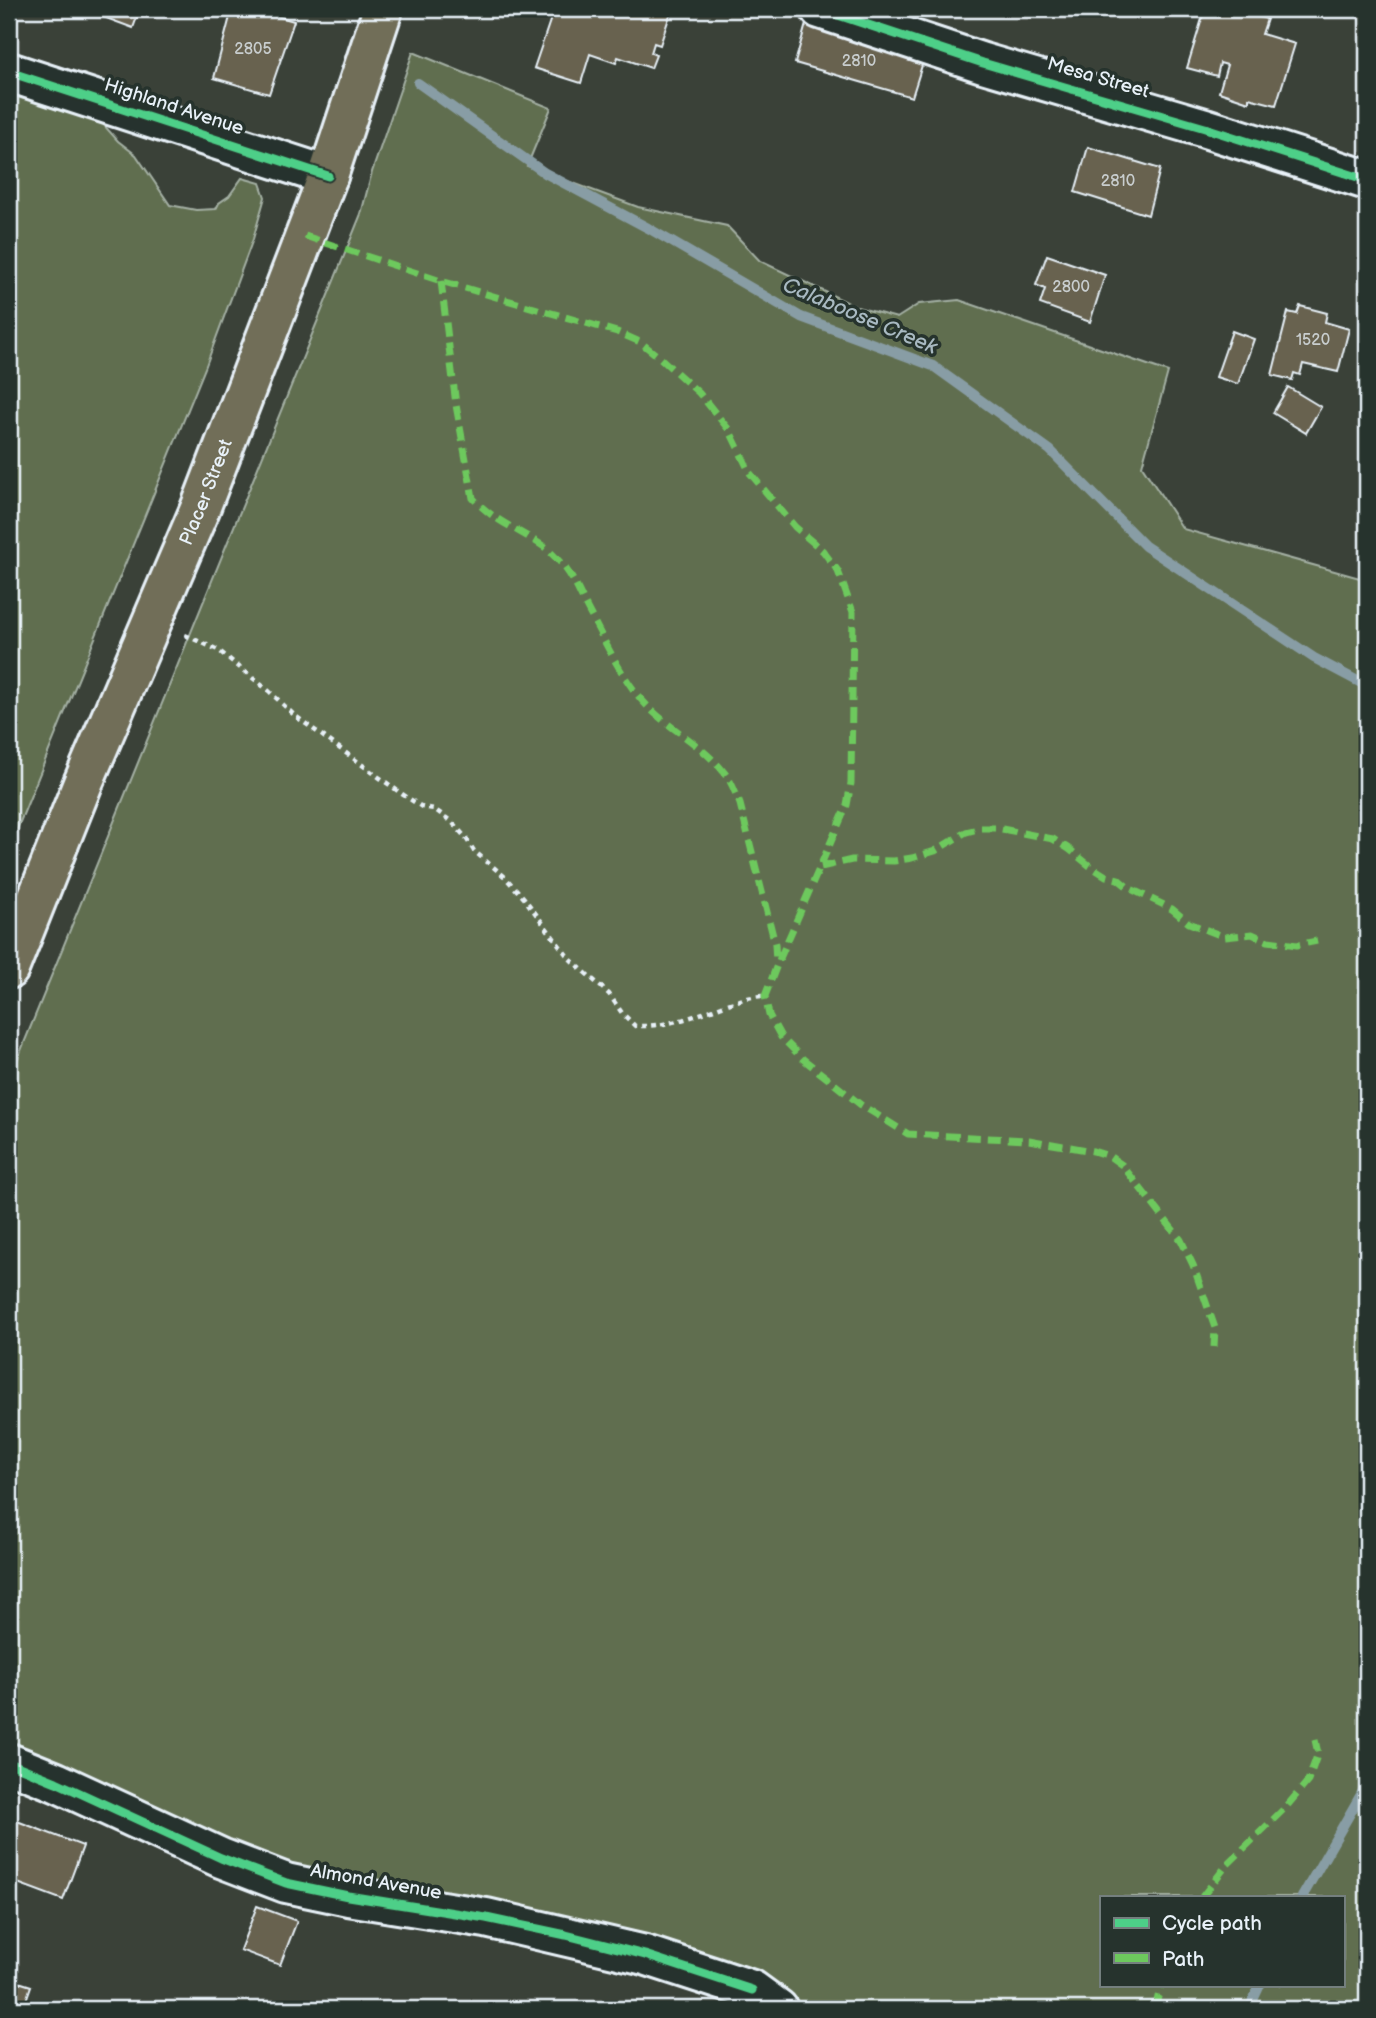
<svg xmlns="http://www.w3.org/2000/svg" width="1376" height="2018" font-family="'Balsamiq Sans',sans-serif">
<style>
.green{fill:#616e50;stroke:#a4b0a4;stroke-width:2;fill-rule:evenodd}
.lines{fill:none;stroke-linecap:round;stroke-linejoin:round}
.stream{stroke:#889da5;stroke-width:10}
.building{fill:#676250;stroke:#e8f1f8;stroke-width:2}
.minor-casing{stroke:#e8f1f8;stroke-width:44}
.major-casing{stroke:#e8f1f8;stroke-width:44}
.path{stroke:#e8f1f8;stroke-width:4.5;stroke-dasharray:5 5;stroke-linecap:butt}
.minor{stroke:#26332d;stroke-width:38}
.major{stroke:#716e59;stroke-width:38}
.quiet{stroke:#6dc95d;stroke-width:7;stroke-dasharray:14 7;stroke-linecap:butt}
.cycleway-casing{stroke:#26332d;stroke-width:13}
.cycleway{stroke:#4dcf88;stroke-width:9}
.labels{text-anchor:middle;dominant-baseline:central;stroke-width:7;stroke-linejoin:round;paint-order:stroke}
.number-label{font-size:16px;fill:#c8cdce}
.street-label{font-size:19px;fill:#e8f1f8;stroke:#26332d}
.water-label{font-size:21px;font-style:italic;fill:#a8b9c1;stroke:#26332d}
</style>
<rect width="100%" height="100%" fill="#3a4138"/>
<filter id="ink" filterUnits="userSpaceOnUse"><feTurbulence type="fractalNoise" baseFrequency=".0143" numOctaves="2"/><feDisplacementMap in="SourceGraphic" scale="14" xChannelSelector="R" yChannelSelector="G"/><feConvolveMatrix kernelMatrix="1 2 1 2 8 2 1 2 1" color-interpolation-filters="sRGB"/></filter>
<g filter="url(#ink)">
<!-- green -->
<path class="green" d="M413 52 551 108 527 166 638 207 727 226 760 261 857 307 897 318 919 304 959 300 1168 372 1142 466 1183 529 1367 580V2009H777L318 1881 9 1751V1080L361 214 372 172ZM1101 1897H1343V1985H1101Z
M9 92 102 123 118 141 136 155 170 205 196 210 216 209 219 203 229 196 242 178 260 183 265 197 253 239 205 368 9 849Z"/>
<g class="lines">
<!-- stream -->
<path class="stream" d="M418 83 545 173 648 228 801 317 933 366 1050 450 1145 546 1314 658 1367 686
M1302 1897 1367 1784
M1249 2009 1260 1985"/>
</g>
<!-- building -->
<path class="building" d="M82 9H140L133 28Z
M232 9H252L294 21 269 94 214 78Z
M554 9H662L671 12 660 45 654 43 651 53 656 55 651 68 618 57 616 63 590 54 581 83 534 68Z
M1205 9H1231L1267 19 1262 34 1295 44 1276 105 1249 98V102L1219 92 1227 65 1220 63 1217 76 1187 68Z
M806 24 924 59 912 97 795 63Z
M1088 147 1160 169 1148 215 1075 192Z
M1047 255 1105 275 1090 322 1040 304 1045 289 1036 285Z
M1300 306 1327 313 1325 322 1349 329 1338 372 1303 364 1300 375 1294 373 1292 380 1272 375 1288 312 1297 314Z
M1232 331 1254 339 1238 384 1216 377Z
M1288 387 1321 407 1306 433 1273 413Z
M9 1818 83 1846 63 1900 15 1882 9 1898Z
M257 1906 297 1921 280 1965 240 1950Z
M9 1979 31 1986 23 2009H9Z"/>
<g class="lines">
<!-- minor casing -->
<g class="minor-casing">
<path id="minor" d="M820 9 983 63 1205 128 1367 180
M9 72 328 176
M9 1763 56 1782 221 1858 286 1883 348 1896 486 1918 645 1955 752 1990 778 2009"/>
</g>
<!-- major casing -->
<g class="major-casing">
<g id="major">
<path id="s1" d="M9 969 83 783 200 509 328 176 383 9"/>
</g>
</g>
<!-- path -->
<path class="path" d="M185 635 218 650 269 691 294 715 402 794 422 807 434 809 452 822 466 838 474 851 504 876 524 898 569 958 609 994 622 1013 635 1026C666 1027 693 1017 722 1006 737 1001 749 996 765 996"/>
<!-- minor -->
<use href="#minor" class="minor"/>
<!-- major -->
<use href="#major" class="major"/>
<!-- quiet -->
<path class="quiet" d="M305 236 441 281 617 332 640 342 658 356 699 393 730 431 750 473 795 527 823 551 838 571 853 612 851 783 847 805 777 965 765 996 769 1015 781 1037 803 1059 861 1105 908 1134 1029 1140 1093 1151 1109 1156 1122 1165 1181 1240 1193 1265 1215 1328 1214 1347
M441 281 456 405 473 498C492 520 519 530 543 546 550 551 556 558 562 564 574 578 580 595 588 610 603 638 617 668 636 693 660 725 698 740 723 771 731 780 735 792 740 804L775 944 776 962
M821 867 852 860 894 861 912 858 935 851 966 832 981 828H997L1053 839 1069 849 1090 866 1106 876 1118 879 1129 888 1172 909 1189 923 1225 937 1252 934 1268 941 1297 945 1317 941
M1202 1897 1226 1866 1286 1807 1308 1781 1318 1753 1315 1740
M1155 2009 1161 1985"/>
<!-- cycleway casing -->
<g class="cycleway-casing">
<path id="cycleway" d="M820 9 983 63 1205 128 1367 180
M9 72 328 176
M9 1763 56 1782 221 1858 286 1883 348 1896 486 1918 566 1935 645 1955 752 1990"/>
</g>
<!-- cycleway -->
<use href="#cycleway" class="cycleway"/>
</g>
</g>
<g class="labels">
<!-- number labels -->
<g class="number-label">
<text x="253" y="49">2805</text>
<text x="859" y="61">2810</text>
<text x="1118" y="181">2810</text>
<text x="1071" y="287">2800</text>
<text x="1313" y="340">1520</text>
</g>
<!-- street labels -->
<g class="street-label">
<text transform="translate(1098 78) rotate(16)">Mesa Street</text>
<text transform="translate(174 107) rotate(18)">Highland Avenue</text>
<text stroke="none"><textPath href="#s1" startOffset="516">Placer Street</textPath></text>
<text transform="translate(376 1882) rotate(10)">Almond Avenue</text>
</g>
<!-- water labels -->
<g class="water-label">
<text transform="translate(860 316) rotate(23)">Calaboose Creek</text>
</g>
</g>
<!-- margin -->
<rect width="1376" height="2018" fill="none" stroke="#26332d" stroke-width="35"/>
<rect x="18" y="18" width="1341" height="1983" fill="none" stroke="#e8f1f8" stroke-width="2.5" filter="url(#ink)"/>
<!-- legend -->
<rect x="1100" y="1896" width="245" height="91" fill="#26332d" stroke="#747f7e" stroke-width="2"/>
<rect x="1114" y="1918" width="35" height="10" fill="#4dcf88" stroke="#747f7e" stroke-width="2"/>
<text x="1162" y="1930" font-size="21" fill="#e8f1f8">Cycle path</text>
<rect x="1114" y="1953" width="35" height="10" fill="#6dc95d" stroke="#747f7e" stroke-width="2"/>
<text x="1162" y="1966" font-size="21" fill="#e8f1f8">Path</text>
</svg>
